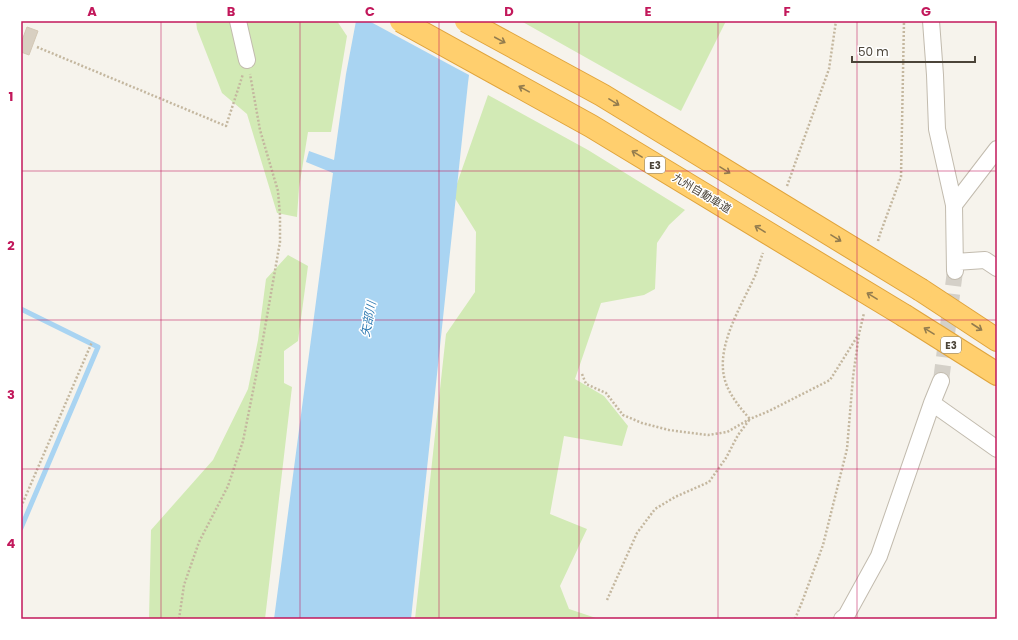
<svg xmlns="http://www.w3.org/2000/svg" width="1018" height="640" font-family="Poppins,'Noto Sans JP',sans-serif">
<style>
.green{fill:#d2eab5}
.water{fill:#a9d4f2}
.pier{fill:#f6f3ec}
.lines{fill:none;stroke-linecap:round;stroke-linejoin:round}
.stream{stroke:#a9d4f2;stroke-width:5}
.building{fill:#d8cfc1;stroke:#d3c7b4}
.minor-tunnel{stroke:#d4d0c8;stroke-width:16;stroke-dasharray:16 8;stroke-linecap:butt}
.minor-casing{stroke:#c2bbae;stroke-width:18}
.highway-casing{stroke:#e0a43c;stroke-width:24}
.path{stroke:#c4b79f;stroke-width:2.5;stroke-dasharray:2 2;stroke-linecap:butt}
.minor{stroke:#fff;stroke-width:16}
.highway{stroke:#ffcf6e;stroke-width:22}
.highway-bridge-casing{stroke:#e0a43c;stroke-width:24;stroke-linecap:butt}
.highway-bridge{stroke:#ffcf6e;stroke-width:22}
.oneway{stroke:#937c4e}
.grid{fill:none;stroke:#c2185b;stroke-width:1;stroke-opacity:0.55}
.labels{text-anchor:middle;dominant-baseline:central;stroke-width:3;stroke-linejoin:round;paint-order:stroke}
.shield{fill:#fff;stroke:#817c74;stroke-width:1}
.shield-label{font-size:10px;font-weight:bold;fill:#4b4439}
.street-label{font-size:11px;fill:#4b4439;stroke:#fff}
.water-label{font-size:12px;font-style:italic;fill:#2e7ab2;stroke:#fff}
.neatline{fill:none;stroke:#c2185b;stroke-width:1.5}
.grid-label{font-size:13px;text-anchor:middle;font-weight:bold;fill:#c2185b}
</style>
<rect width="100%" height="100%" fill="#f6f3ec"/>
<!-- green -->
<path class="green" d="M196 21H337L347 36 331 132H308L299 188 297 217 277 213 247 114 222 93 197 29Z
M521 21H726L681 111Z
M488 95 588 150 685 210 669 225 657 243 655 289 644 295 601 303 575 379 604 396 628 426 622 446 564 436 550 514 587 529 560 586 569 609 599 619H415L446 334 475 292 476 232 453 195Z
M288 255 308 266 298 341 284 351V383L292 387 265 619H149L151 530 213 460 248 389 258 340 266 279Z"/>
<!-- water -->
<path class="water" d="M356 21H476L468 83 411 619H274L333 173 306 162 309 151 334 160 346 74Z"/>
<!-- pier -->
<path class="pier" d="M369 21H478L471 76 454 67Z"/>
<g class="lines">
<!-- stream -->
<path class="stream" d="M21 309 98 347 21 528"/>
</g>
<!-- building -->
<path class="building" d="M27 27 38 31 29 55 21 52V43Z"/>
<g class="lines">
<!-- minor-tunnel -->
<path class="minor-tunnel" d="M941 381 955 271"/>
<!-- minor casing -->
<g class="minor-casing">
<path id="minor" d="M238 21 247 60
M931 21 935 75 937 129 954 205 955 271
M954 205 997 149
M955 262 985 260 997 268
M932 403 997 449
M842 619 846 616 879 556 932 403 941 381"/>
</g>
<!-- highway casing -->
<g class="highway-casing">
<path id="highway" d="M921 290 997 340
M905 316 997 374"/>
</g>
<!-- path -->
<path class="path" d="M37 47 226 126 243 74
M787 186 829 69 836 21
M878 241 880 234 901 177 904 21
M582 374 586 384 606 393 623 415 642 423 669 430 708 435 727 432 750 419 769 411 830 380 857 337
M21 507 92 342
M607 600 637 533 655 509 675 497 709 482 726 458 738 435 750 419C741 409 732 398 727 386 712 351 741 307 755 276 758 268 760 260 763 253
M179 619 184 585 199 542 228 486 243 441 260 356 280 242V215L278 191 260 130 250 74
M795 619 802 602 823 545 847 449 853 377 859 334 864 313"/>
<!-- minor -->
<use href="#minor" class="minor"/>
<!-- highway -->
<use href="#highway" class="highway"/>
<!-- highway-bridge casing -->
<g class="highway-bridge-casing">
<path id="highway-bridge" d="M401 21 591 126 905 316
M466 21 602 95 921 290"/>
</g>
<!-- highway-bridge -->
<use href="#highway-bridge" class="highway-bridge"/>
</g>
<!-- one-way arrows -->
<defs><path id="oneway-shaft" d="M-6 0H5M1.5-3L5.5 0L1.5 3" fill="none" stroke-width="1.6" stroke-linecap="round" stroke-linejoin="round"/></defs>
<g class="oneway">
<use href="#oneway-shaft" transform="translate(500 40) rotate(28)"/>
<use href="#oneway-shaft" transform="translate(524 89) rotate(-151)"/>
<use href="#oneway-shaft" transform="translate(614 102) rotate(32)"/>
<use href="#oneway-shaft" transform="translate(637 154) rotate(-149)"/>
<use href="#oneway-shaft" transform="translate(725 170) rotate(32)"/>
<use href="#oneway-shaft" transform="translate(760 229) rotate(-149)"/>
<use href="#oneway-shaft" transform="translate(836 238) rotate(32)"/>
<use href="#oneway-shaft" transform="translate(872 296) rotate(-149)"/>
<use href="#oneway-shaft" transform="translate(977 327) rotate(33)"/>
<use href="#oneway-shaft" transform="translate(929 331) rotate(-148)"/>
</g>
<!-- grid -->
<path class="grid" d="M161 21V619M300 21V619M439 21V619M579 21V619M718 21V619M857 21V619M21 171H997M21 320H997M21 469H997"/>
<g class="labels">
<!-- shield labels -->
<g class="shield">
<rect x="645" y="157" width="20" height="16" rx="3"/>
<rect x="941" y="337" width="20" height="16" rx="3"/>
</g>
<g class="shield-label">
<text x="655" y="165">E3</text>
<text x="951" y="345">E3</text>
</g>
<!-- street labels -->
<g class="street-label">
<text transform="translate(702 193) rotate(31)">九州自動車道</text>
</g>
<!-- water labels -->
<g class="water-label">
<text transform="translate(368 319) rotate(-79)">矢部川</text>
</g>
</g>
<!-- border -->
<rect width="1018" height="640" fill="none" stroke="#ffffff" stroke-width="44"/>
<!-- scale -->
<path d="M852 56v6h123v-6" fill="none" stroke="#4b4439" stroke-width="2"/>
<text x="858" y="56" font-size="12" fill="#4b4439" stroke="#ffffff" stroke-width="3" paint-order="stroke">50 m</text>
<rect x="22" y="22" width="974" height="596" class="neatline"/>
<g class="grid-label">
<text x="92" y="16">A</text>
<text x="231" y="16">B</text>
<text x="370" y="16">C</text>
<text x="509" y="16">D</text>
<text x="648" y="16">E</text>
<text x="787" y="16">F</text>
<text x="926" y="16">G</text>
<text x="11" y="101">1</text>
<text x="11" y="250">2</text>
<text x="11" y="399">3</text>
<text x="11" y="548">4</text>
</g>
</svg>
